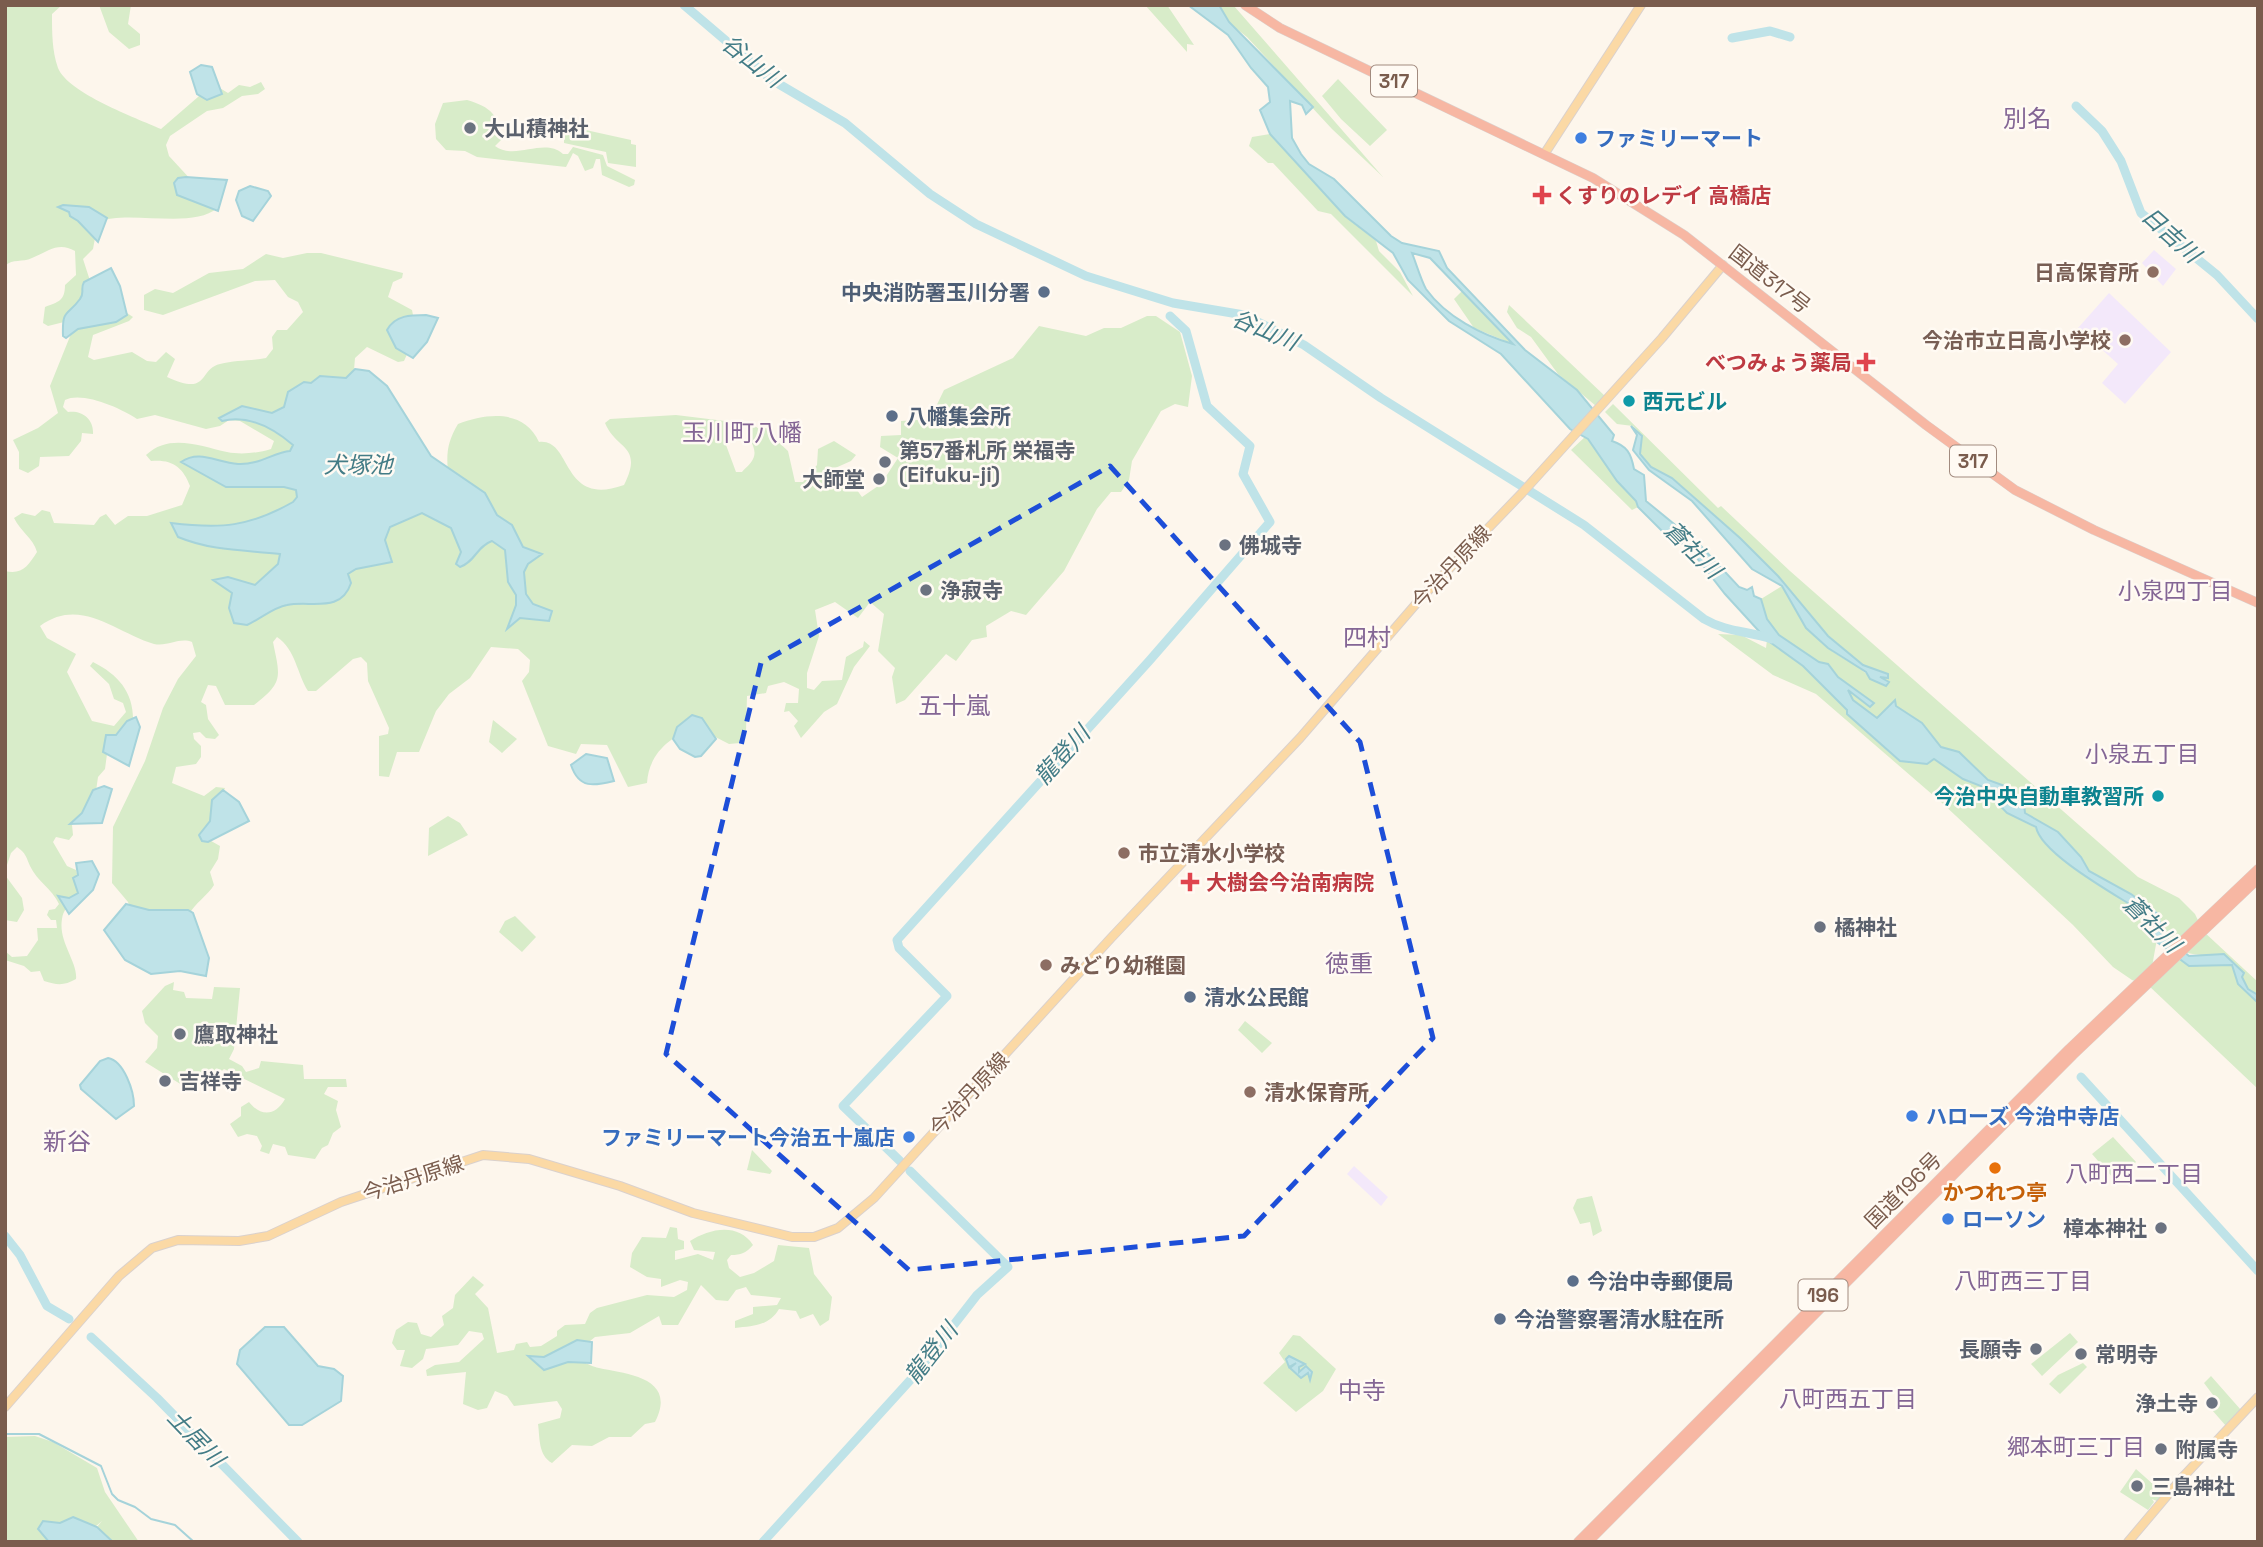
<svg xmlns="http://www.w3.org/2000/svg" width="2263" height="1547" font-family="'Space Grotesk','Noto Sans JP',sans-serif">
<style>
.education{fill:#f3e8fa}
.green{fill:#d8ecc9}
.water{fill:#bfe3e8;stroke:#a5d3da;stroke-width:2;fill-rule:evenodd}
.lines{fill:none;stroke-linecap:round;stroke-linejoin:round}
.stream{stroke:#a5d3da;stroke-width:2}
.river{stroke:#bfe3e8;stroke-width:9}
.major-casing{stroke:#dad1cd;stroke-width:10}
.highway-casing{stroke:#dad1cd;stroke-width:10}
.major{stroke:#fbd9a5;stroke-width:8}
.highway{stroke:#f7b7a3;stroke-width:9}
.marked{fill:none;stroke:#1d4ed8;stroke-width:5;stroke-dasharray:14 9;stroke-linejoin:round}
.worship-dot{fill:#6b7280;stroke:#fffaf3;stroke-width:2.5}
.shop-dot{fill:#3f7fe0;stroke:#fffaf3;stroke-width:2.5}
.health-dot{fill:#e0444e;stroke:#fffaf3;stroke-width:2.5}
.education-dot{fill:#8d6e63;stroke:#fffaf3;stroke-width:2.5}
.service-dot{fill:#5c6f8a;stroke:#fffaf3;stroke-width:2.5}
.culture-dot{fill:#0f9aa8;stroke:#fffaf3;stroke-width:2.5}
.food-dot{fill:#e8710a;stroke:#fffaf3;stroke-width:2.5}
.labels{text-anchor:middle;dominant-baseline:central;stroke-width:5;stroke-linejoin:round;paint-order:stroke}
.shield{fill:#fffaf3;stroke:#a28b7f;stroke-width:2}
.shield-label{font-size:19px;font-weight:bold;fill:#7a5c4d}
.worship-label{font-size:21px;font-weight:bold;fill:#5b616d;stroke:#fffaf3;text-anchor:start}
.shop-label{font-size:21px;font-weight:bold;fill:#366cbe;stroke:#fffaf3;text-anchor:start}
.health-label{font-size:21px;font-weight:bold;fill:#be3a42;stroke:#fffaf3;text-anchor:start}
.education-label{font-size:21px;font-weight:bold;fill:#785e54;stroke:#fffaf3;text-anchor:start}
.street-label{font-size:21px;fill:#7a5c4d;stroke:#fffaf3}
.service-label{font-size:21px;font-weight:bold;fill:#4e5e75;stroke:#fffaf3;text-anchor:start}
.culture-label{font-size:21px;font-weight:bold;fill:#0d838f;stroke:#fffaf3;text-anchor:start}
.food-label{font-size:21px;font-weight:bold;fill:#c56008;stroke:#fffaf3}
.water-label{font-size:23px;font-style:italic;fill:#437c86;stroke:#fffaf3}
.neighbourhood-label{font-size:23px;fill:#846695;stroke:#fffaf3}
.quarter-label{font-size:24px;fill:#846695;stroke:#fffaf3}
</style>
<rect width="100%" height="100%" fill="#fdf6ec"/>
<!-- education -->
<path class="education" d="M2154 250 2176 269 2163 286 2142 263Z
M2109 293 2171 352 2125 404 2102 383 2118 364 2078 328Z
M1354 1166 1388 1197 1381 1206 1347 1174Z"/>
<!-- green -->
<path class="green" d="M5 5H62L52 14C52 32 52 51 58 68 68 93 136 118 161 129L213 84 228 93 239 85 250 87 261 82 265 89 258 94 242 96 223 108 207 111 170 136 166 145 169 156 217 208C193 230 127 209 98 222L93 249 83 259 94 293 72 320 48 326 43 323 45 307C58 302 65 301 65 285L76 275 75 251C58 241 47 252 32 258 22 263 13 258 5 266Z
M99 5H131L128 24 140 34V45L129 49 109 32Z
M1145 5H1167L1194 45 1187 44V52Z
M1219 5 1234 6 1383 177 1332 129 1247 37 1228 22Z
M1338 79 1387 130 1370 146 1341 119 1322 96Z
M467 100C491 107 499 115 501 140L495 146C515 161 544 137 563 154H568L573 147 603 155 607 166 635 180 634 185 629 187 602 175 600 159H596L593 168 585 171 578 156 573 153 566 167 477 157 465 151 446 150 436 139 435 124 443 103Z
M554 123 631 140V144L636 145V167L608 163 606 152 564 143V131Z
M1270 134 1345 216 1376 241 1379 251 1400 272 1413 296 1331 214 1318 211 1273 163H1268L1249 146 1252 137Z
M307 253H321L403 273 402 278 393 282 388 297 412 310C416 327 412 345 404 361L398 362 367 347 355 358 352 394 380 521 449 480C446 457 446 444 458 424 487 413 524 409 539 442 573 438 560 508 624 485 644 445 616 450 605 423L610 419 676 415 725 421 726 445 736 472H742C745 468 751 464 753 459 760 445 740 434 748 421L759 429 773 427 775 439 788 451 795 482H803L817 465 818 449 834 441 856 455 851 461 833 469 837 475 840 473 846 481 849 479 862 497 881 484 898 458 880 447 881 436 901 435V421L930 419 944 390 1013 358 1039 326 1086 336 1104 328H1121L1147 316H1156L1180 332 1192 376 1188 407 1175 404 1161 411 1132 461 1129 480 1121 492H1111L1097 509 1064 571 1026 615 1011 611 986 626 987 637 972 640 956 661 946 654 905 700 896 704 892 677 895 668 878 651 884 614 870 602 858 618 835 602 815 610 819 636 807 673V688L814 690 822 681 842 680 846 657 863 647 864 641 870 646 854 667 837 704 824 712 801 738 794 726 798 721 789 711 784 712 786 703H798L799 689 784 682 768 686 766 693 747 696 746 731 740 743 729 744 696 727C670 737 649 753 647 783L628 787 607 745 581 744 576 754 548 746 522 681 529 672 530 660 518 649 491 647 470 678 449 694 436 711 419 752H397L389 777 379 776V736L388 734 389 728 368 681 367 663 361 657 353 659 316 691H308C297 674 296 650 277 637L273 642C280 677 284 682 254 705H225L216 686 208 685 201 702 206 705 208 719 219 735 215 739 206 738 200 732 193 733 194 739 201 746V757L196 764 176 767 172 783 204 796 216 787 225 788 204 837 220 846 218 859 210 872 214 885C208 895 195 903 188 916L132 912 128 902 112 883 113 827 145 761 163 708 178 679 196 656 192 642C179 637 168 647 154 644 116 633 81 596 40 626L47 638 76 654 67 672 92 721 114 726 126 712 123 703 114 699 109 684 90 666 93 662C119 675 134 693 133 722L109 739 105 769 98 777 96 791 83 815 72 825 73 835 69 840 56 837 53 842 67 866 76 870C87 909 66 896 62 919 58 942 78 962 76 979 64 986 57 985 44 981L40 971 31 972 24 966 5 960V951L12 957 27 956 38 940 37 928H57L56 920H51L47 915 49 910 55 909 59 904C52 889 37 881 30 866 26 857 26 853 17 847L11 853 5 871V571C22 575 28 566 37 552 33 538 20 531 14 518L22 513 35 516 42 510 50 512 54 523 94 525 100 517 106 514 115 525 128 516H147L182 505 190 486C183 467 172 459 151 461L146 455C169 433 200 446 227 452 241 455 258 453 271 449L274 441 240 421 229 420 220 426 206 429 155 415 137 419C121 408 82 391 65 400L63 407 68 412C82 410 94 419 93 434L82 433 81 441 69 456 40 457 39 466 28 473 19 469V452L13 440 38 428 58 413 50 386 75 324 121 309 133 317 129 321 93 335 88 357 94 360 132 352 147 361 156 362 166 352 175 359 167 377C210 397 198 369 220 364 235 360 251 361 266 358L273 349 272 337 277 330H287L303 312 298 302 288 297 275 280 255 281 163 315 144 310V295L155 289 173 293 209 273 243 269 266 254 283 258Z
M1463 290 1515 345 1474 328 1454 299Z
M1509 305 1606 397 1596 406 1558 374 1531 337 1517 328 1507 312Z
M1613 404 1718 508 1721 506 1790 571 2138 877 2179 898 2195 914 2203 931 2258 982V995L2248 989 2242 977 2244 973 2224 954C2184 958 2173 951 2146 920L2162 929 2158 913 2131 894 2089 871 2025 813 2023 804 2017 799 1982 775 1959 752 1941 747 1922 723 1896 706 1878 719 1852 700 1846 688 1870 706 1873 703 1779 635 1767 619 1761 599 1782 586C1796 609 1807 629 1827 647 1840 659 1861 665 1871 679L1888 682 1879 676 1888 674 1863 665 1828 636 1778 576 1719 519 1672 478 1651 467 1640 454 1642 436 1633 426 1617 424 1605 412Z
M1586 436C1602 457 1617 480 1636 501L1638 507 1632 510 1571 450Z
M1718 634 1741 635 1766 648 1767 640 1803 666 1847 710V714L1899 761 1927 764 1934 759 1963 779 1980 786 2007 813 2036 828C2041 854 2116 895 2139 910L2147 929 2157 939 2149 983 2177 955 2189 966 2224 963 2232 965 2238 984 2258 1003V1089L2148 985 2132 980 2113 967 2073 925 1941 802 1816 694 1773 675Z
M493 720 517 739 502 753 489 742Z
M448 816 460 823 468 835 428 856 429 828Z
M5 875 22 898 24 910 17 922 5 920Z
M515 916 536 937 522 952 499 932 505 921Z
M174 982 173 990 184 992 186 998 212 999 214 987 240 988 234 1049 229 1059 242 1066 246 1072 259 1068 261 1061 303 1065 304 1079H346L347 1087H328L324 1094 338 1101 336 1110 341 1127 333 1133 328 1145 322 1148 315 1159 288 1155 285 1147 273 1144 269 1154 260 1151 262 1146 257 1136 247 1134 238 1137 230 1124 241 1116V1107L249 1102C260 1116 275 1117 285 1099L224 1069 214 1078 190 1090 145 1062 157 1048 158 1036 145 1023 142 1011 165 986Z
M1245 1021 1272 1043 1262 1053 1238 1030Z
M2113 1137 2136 1162 2114 1179 2092 1154Z
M752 1150 772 1171 770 1174 747 1170Z
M1592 1196 1602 1231 1593 1236 1590 1222 1580 1224 1573 1208 1577 1199Z
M670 1227 677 1228 678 1239 684 1241V1249L675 1251V1260L698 1254 713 1260 715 1252 694 1250 690 1241C709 1229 738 1222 753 1245 746 1253 741 1255 731 1255L727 1260 729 1268 740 1277 754 1273 774 1261 778 1245 809 1248 814 1274 832 1297 829 1320 820 1326 813 1314 800 1319 796 1311 779 1309C769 1326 753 1326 735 1328V1321L753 1314V1307L777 1305 781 1298 751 1295 746 1287 736 1290 728 1301 716 1300 701 1285 678 1325H662L659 1316 630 1333 595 1337 568 1359C585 1360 586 1365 599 1368 626 1374 678 1377 655 1422L645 1424 631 1437H609L592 1446 572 1445 552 1463C538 1455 540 1438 538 1424L560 1418 562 1409 557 1401 514 1406 507 1396 495 1391 487 1408 478 1410 463 1404 466 1372 427 1376 426 1370 435 1365 459 1362 484 1339 482 1333 469 1331 458 1345 426 1349 423 1359 412 1368 400 1366 405 1350H397L392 1343 396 1330 408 1322 417 1323 421 1334 431 1337 444 1325 442 1316 453 1308 455 1295 473 1276 484 1285 475 1294 488 1308 497 1353 514 1350 516 1344 527 1342 530 1347 541 1346 557 1336V1331L565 1325 585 1324 590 1313 597 1308 647 1295 674 1297 687 1290 688 1282 680 1280 661 1287V1279L647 1277 630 1267 632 1253 642 1237 666 1238Z
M2070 1333 2078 1342 2042 1376 2031 1364Z
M1293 1335 1300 1336 1336 1369 1323 1391 1296 1412 1263 1383 1285 1362 1279 1353Z
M2083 1363 2087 1367 2060 1394 2049 1384 2058 1375Z
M2211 1376 2241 1410 2226 1426 2212 1410 2219 1403 2204 1383Z
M35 1436 53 1442 97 1468 105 1492 139 1542H113L97 1527 102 1521C76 1546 39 1542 5 1542V1437Z
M2136 1469 2163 1493 2157 1501 2152 1499 2154 1502 2148 1510 2120 1492Z"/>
<!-- water -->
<path class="water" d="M1188 5H1219L1229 22 1313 107 1306 114 1302 105 1290 101 1292 138 1301 154 1309 164 1334 179 1391 236 1402 243 1439 251 1447 268 1525 350 1577 390 1614 435 1612 441C1627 446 1631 453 1634 469L1644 475 1646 501 1701 546 1739 587 1747 590 1752 587 1754 596 1761 599 1767 619 1779 635 1819 662 1828 664 1838 677 1874 703 1870 707 1848 690 1853 700 1877 718 1895 700 1896 706 1922 723 1941 747 1959 752 1988 780 2005 786 2006 792 2024 804 2025 813 2058 832 2081 857 2089 871 2131 894 2158 914 2162 930 2146 920 2189 956 2224 954 2244 973 2242 977 2248 989 2258 995V1003L2238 984 2232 965 2189 966 2153 939 2139 910C2116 895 2041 854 2036 827L2007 813 1981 786 1963 779 1934 759 1927 764 1900 761 1847 714V710L1803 666 1767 640 1725 594 1689 548 1662 531 1638 507 1636 501 1617 481 1588 439 1570 429 1501 354 1449 321 1408 280 1393 253 1345 216 1270 134 1260 110 1270 102 1268 87 1251 68 1228 35ZM1412 253 1430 258 1513 344C1482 335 1446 317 1426 289 1421 280 1416 263 1412 253Z
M201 65 212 67 222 94 207 100 197 94 190 72Z
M186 177 227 180 218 211 177 195 174 183 178 178Z
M250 186 268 191 271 196 253 221 242 216 236 200 239 191Z
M63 205 89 207 107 218 98 242 78 221 70 216 69 212 58 207Z
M111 268 120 286 127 315 116 322 78 329 66 338 63 336C62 308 67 317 80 299 85 293 80 289 84 282Z
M426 315 438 318 427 342 413 358 396 348 387 330C395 315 411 315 426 315Z
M355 369 369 371 387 386 431 456 485 493 497 515 512 525 523 547 542 554 528 564 524 572 526 594 533 604 552 611 549 621 520 618 507 629 516 605V595L508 582 505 550 492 541C477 546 475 562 460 567L456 564 461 552 451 528 422 513 390 527 385 540 392 562 356 569 348 574 351 583C341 614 310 600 287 605 274 607 260 619 247 625L234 623 229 608 232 593 213 580 228 577 255 585 278 564 280 554C244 550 212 551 178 537L171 523C221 529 249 527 293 502L297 497 296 490 284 487H226L181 462C200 449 217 463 238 464 260 465 274 452 290 451L293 445C273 428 249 414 222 421L219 418 242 406 272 413 284 407 288 392 304 382 311 383 320 376 346 378Z
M1631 426 1642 436 1640 454 1651 467 1672 478 1740 538 1778 576 1828 636 1863 665 1888 674V678L1880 677 1889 682 1886 686 1870 679 1866 672 1828 648 1806 628 1782 586 1752 569 1692 501 1649 470 1633 450 1637 435Z
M692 715 702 718 716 739 701 756 695 757 680 749 673 739 677 727Z
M136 717 140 727 129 766 103 752 106 735H116L127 721Z
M586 754 607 758 614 781C594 786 579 789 571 765Z
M104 786 112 789 102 823 70 824 82 813 93 790Z
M223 790 239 802 249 821 208 842 202 841 199 835 210 821 212 800Z
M92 861 99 874 93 890 69 914 58 896 69 898 78 893 73 878 78 875 76 863Z
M126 904 149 910H188L193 913 209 958 206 976 180 971 151 974 125 960 104 930Z
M108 1058C124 1061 134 1091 134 1106L116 1119 81 1089 80 1085 100 1061Z
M265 1327H284L318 1366 334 1369 343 1376 341 1401 302 1425H289L237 1364 240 1350Z
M577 1340 592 1342 591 1363 568 1362 544 1370 528 1356 544 1357Z
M1289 1356 1305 1364 1299 1367V1372L1306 1366 1312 1372 1310 1380 1308 1373 1301 1378 1290 1368 1296 1363 1289 1367 1286 1359Z
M73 1517 97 1527 113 1542H49L38 1529 43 1521 60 1523Z"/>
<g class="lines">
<!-- stream -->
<path class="stream" d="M5 1434H39L101 1466 112 1494 118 1500 135 1507 151 1519 175 1525 194 1542"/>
<!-- river -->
<path class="river" d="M684 5 772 80 845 123 930 194 976 224 1086 276 1173 303 1244 315 1304 345 1381 398 1584 525 1704 619C1726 632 1748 631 1772 639
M1732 38 1770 31 1790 37
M2076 106 2102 131 2121 161 2141 213 2217 275 2258 319
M2081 1077 2258 1271
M900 1161 843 1106 947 996 899 948 897 940 1150 660 1270 522 1243 474 1250 446 1207 406 1186 331 1170 316
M5 1236 20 1255 47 1306 69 1319
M91 1337 157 1398 298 1542
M763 1542 914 1376 977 1295 1008 1267 910 1171"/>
<!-- major casing -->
<g class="major-casing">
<path id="major" d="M1545 153 1641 5
M5 1407 119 1276 152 1248 178 1240 239 1241 268 1236 341 1202 483 1155 529 1159 620 1186 693 1213 792 1237H814L838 1228 874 1198 1111 938 1300 738 1422 597 1522 493 1662 338 1723 265
M2128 1542 2182 1478 2258 1397"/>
</g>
<!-- highway casing -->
<g class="highway-casing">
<path id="highway" d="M1245 5 1280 28 1593 178 1684 235 1926 425 2015 490 2094 530 2258 603
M1578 1542 2069 1049 2258 869
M1588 1542 2073 1055 2258 879"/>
</g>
<!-- major -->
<use href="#major" class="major"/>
<!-- highway -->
<use href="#highway" class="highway"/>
</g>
<!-- marked area -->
<path class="marked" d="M1110 466 1360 742 1433 1038 1244 1236 909 1270 666 1054 761 663Z"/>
<!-- markers -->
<g class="worship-dot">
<circle cx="470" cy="128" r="7"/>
<circle cx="885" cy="462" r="7"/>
<circle cx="879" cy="479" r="7"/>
<circle cx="1225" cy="545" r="7"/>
<circle cx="926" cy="590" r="7"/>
<circle cx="1820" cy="927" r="7"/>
<circle cx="180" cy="1034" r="7"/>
<circle cx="165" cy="1081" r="7"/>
<circle cx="2161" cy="1228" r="7"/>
<circle cx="2036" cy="1349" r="7"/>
<circle cx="2081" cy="1354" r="7"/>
<circle cx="2212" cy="1403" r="7"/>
<circle cx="2161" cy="1449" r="7"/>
<circle cx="2137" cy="1486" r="7"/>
</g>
<g class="shop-dot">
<circle cx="1581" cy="138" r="7"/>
<circle cx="1912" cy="1116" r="7"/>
<circle cx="909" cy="1137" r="7"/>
<circle cx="1948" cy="1219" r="7"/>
</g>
<g class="health-dot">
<path d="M1538.5 184.5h7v7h7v7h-7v7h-7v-7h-7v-7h7z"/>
<path d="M1862.5 351.5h7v7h7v7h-7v7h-7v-7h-7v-7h7z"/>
<path d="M1186.5 871.5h7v7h7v7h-7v7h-7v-7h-7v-7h7z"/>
</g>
<g class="education-dot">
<circle cx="2153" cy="272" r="7"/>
<circle cx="2125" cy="340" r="7"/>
<circle cx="1124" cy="853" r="7"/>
<circle cx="1046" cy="965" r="7"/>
<circle cx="1250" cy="1092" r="7"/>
</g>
<g class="service-dot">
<circle cx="1044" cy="292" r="7"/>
<circle cx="892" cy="416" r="7"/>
<circle cx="1190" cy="997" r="7"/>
<circle cx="1573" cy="1281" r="7"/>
<circle cx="1500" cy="1319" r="7"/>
</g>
<g class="culture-dot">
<circle cx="1629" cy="401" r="7"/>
<circle cx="2158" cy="796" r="7"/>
</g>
<circle class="food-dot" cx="1995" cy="1168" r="7"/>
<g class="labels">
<!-- shield labels -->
<g class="shield">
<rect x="1371" y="65.5" width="46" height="31" rx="5"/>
<rect x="1950" y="445.5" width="46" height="31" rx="5"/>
<rect x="1798.5" y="1279.5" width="49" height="31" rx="5"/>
</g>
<g class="shield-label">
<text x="1394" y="81">317</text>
<text x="1973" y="461">317</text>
<text x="1823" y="1295">196</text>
</g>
<!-- worship labels -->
<g class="worship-label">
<text x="484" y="128">大山積神社</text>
<text x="899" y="450">第57番札所 栄福寺<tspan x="899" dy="24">(Eifuku-ji)</tspan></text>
<text x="865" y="479" text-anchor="end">大師堂</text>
<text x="1239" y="545">佛城寺</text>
<text x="940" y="590">浄寂寺</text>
<text x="1834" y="927">橘神社</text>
<text x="194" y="1034">鷹取神社</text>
<text x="179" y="1081">吉祥寺</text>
<text x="2147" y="1228" text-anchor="end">樟本神社</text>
<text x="2022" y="1349" text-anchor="end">長願寺</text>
<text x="2095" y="1354">常明寺</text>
<text x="2198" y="1403" text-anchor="end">浄土寺</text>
<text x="2175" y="1449">附属寺</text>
<text x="2151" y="1486">三島神社</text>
</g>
<!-- shop labels -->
<g class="shop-label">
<text x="1595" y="138">ファミリーマート</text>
<text x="1926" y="1116">ハローズ 今治中寺店</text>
<text x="895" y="1137" text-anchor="end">ファミリーマート今治五十嵐店</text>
<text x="1962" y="1219">ローソン</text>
</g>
<!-- health labels -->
<g class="health-label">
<text x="1556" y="195">くすりのレデイ 高橋店</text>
<text x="1852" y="362" text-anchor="end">べつみょう薬局</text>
<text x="1206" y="882">大樹会今治南病院</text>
</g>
<!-- education labels -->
<g class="education-label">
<text x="2139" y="272" text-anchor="end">日高保育所</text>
<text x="2111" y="340" text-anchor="end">今治市立日高小学校</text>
<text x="1138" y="853">市立清水小学校</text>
<text x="1060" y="965">みどり幼稚園</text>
<text x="1264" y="1092">清水保育所</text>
</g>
<!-- street labels -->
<g class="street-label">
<text transform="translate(1770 279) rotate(38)">国道317号</text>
<text transform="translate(1451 567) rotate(-47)">今治丹原線</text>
<text transform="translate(969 1094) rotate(-47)">今治丹原線</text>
<text transform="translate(413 1178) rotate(-18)">今治丹原線</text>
<text transform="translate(1903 1190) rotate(-45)">国道196号</text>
</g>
<!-- service labels -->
<g class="service-label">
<text x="1030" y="292" text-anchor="end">中央消防署玉川分署</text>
<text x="906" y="416">八幡集会所</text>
<text x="1204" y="997">清水公民館</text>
<text x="1587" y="1281">今治中寺郵便局</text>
<text x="1514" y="1319">今治警察署清水駐在所</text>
</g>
<!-- culture labels -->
<g class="culture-label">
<text x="1643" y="401">西元ビル</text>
<text x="2144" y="796" text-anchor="end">今治中央自動車教習所</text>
</g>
<!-- food labels -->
<g class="food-label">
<text x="1995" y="1192">かつれつ亭</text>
</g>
<!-- water labels -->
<g class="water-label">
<text transform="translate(752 61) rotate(38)">谷山川</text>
<text transform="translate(2171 235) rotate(42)">日吉川</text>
<text transform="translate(1265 330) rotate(23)">谷山川</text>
<text x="358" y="465">犬塚池</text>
<text transform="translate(1693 550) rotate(45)">蒼社川</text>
<text transform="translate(1062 755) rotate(-48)">龍登川</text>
<text transform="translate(2152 924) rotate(45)">蒼社川</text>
<text transform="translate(931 1353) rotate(-52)">龍登川</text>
<text transform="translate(196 1438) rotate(46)">土居川</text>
</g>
<!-- neighbourhood labels -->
<g class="neighbourhood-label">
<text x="2175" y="591">小泉四丁目</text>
<text x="2142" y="754">小泉五丁目</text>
<text x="2134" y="1174">八町西二丁目</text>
<text x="2023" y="1281">八町西三丁目</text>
<text x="1848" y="1399">八町西五丁目</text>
<text x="2076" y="1447">郷本町三丁目</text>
</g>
<!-- quarter labels -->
<g class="quarter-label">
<text x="2027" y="118">別名</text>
<text x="742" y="432">玉川町八幡</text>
<text x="1367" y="637">四村</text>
<text x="954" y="705">五十嵐</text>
<text x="1349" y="963">徳重</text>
<text x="67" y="1141">新谷</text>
<text x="1362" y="1390">中寺</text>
</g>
</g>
<!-- border -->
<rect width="2263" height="1547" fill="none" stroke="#7a5c4d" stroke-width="14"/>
</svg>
